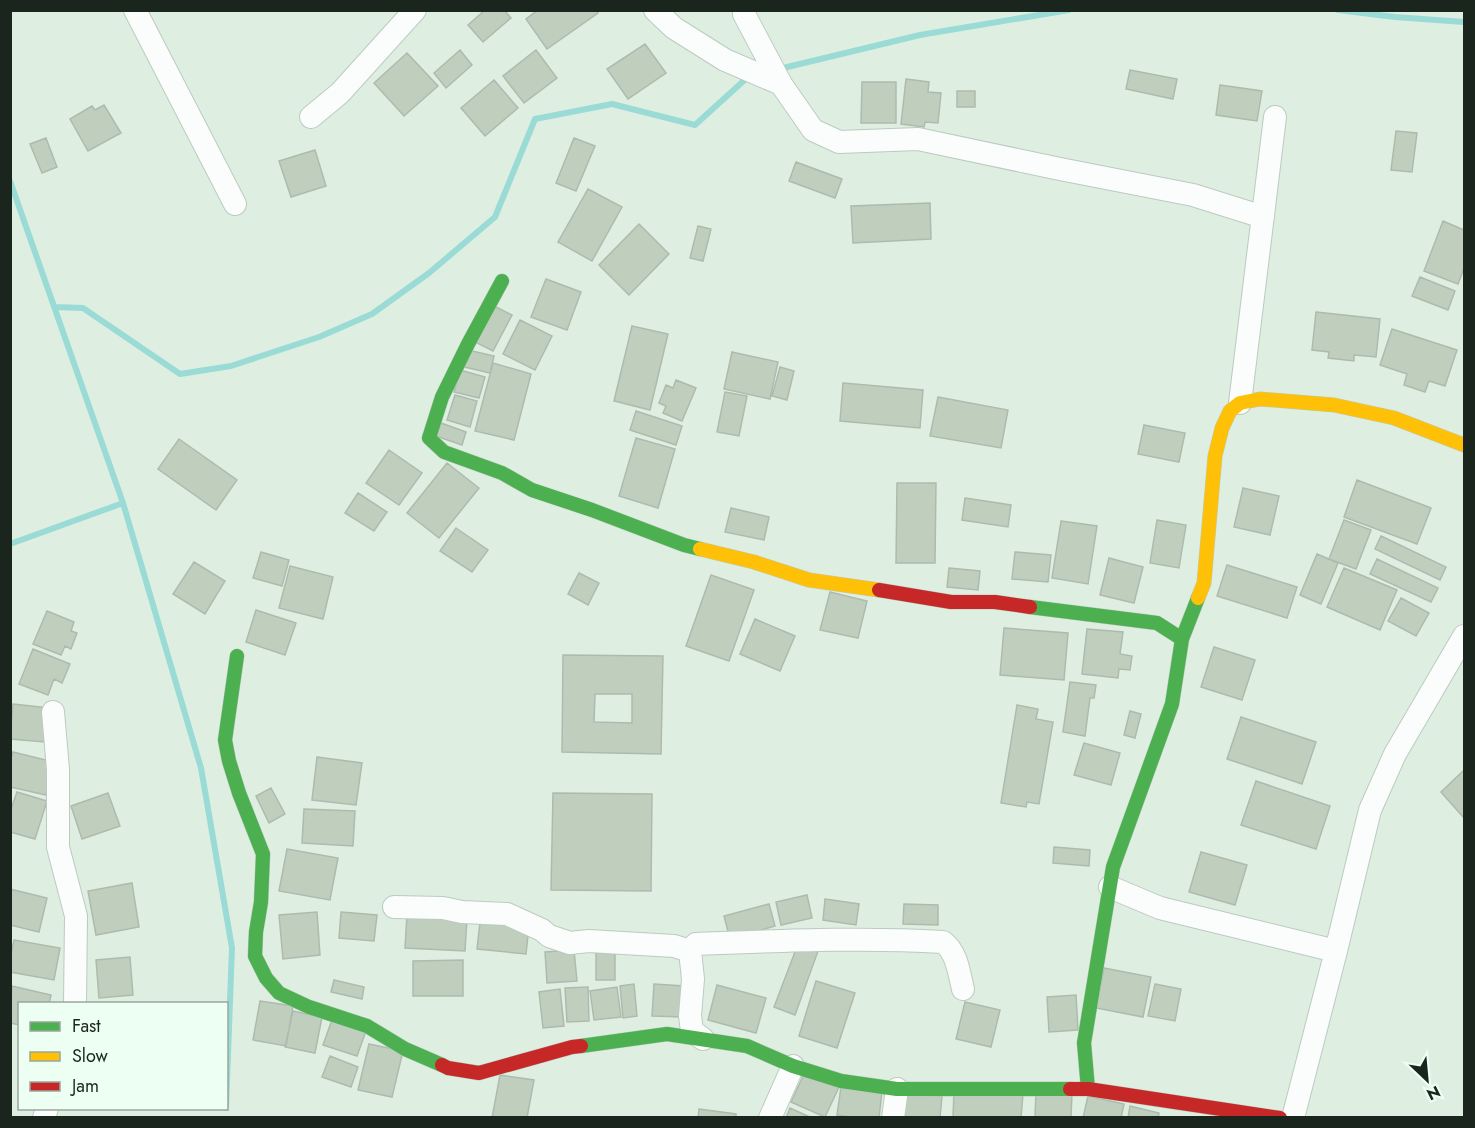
<svg xmlns="http://www.w3.org/2000/svg" width="1475" height="1128" font-family="Jost,sans-serif">
<style>
.lines{fill:none;stroke-linecap:round;stroke-linejoin:round}
.stream{stroke:#9adbd5;stroke-width:6}
.building{fill:#c0cebe;stroke:#afbaaf;stroke-width:1.5;fill-rule:evenodd}
.street-casing{stroke:#bccac0;stroke-width:24}
.fast-casing{stroke:#bccac0;stroke-width:15}
.slow-casing{stroke:#bccac0;stroke-width:15}
.jam-casing{stroke:#bccac0;stroke-width:15}
.street{stroke:#fafdfb;stroke-width:22}
.fast{stroke:#4caf50;stroke-width:14}
.slow{stroke:#ffc107;stroke-width:14}
.jam{stroke:#c62828;stroke-width:14}
</style>
<rect width="100%" height="100%" fill="#deefe2"/>
<g class="lines">
<!-- stream -->
<path class="stream" d="M1338 10 1395 17 1464 22
M779 69 920 35 1069 10
M10 181 123 503 201 768 232 948 226 1108
M55 307 83 308 180 374 231 366 319 337 372 314 429 273 495 217 535 119 612 104 695 125 749 76
M10 544 123 503"/>
</g>
<!-- building -->
<path class="building" d="M485 10H504L511 18 483 42 468 25Z
M538 10H596L598 13 547 49 526 19Z
M645 44 666 73 628 99 607 69Z
M460 50 472 65 446 88 434 73Z
M536 50 557 78 524 103 503 76Z
M407 53 438 86 404 116 374 83Z
M1130 70 1177 79 1173 99 1126 89Z
M906 79 929 82 928 92 941 93 938 123 925 122 924 127 901 124Z
M494 80 518 108 485 136 461 108Z
M862 82H896V123H861Z
M1220 85 1262 91 1257 121 1216 115Z
M957 91H975V107H957Z
M104 105 121 133 88 151 70 119 92 106 95 110Z
M1396 131 1417 133 1412 172 1391 170Z
M46 138 57 167 42 173 30 144Z
M574 138 595 146 576 191 556 183Z
M315 150 326 186 291 197 279 161Z
M796 162 842 179 835 198 789 181Z
M588 189 622 207 592 261 558 242Z
M930 203 931 239 853 243 851 206Z
M1443 221 1464 230V268L1458 284 1424 271Z
M639 224 669 254 629 295 599 265Z
M698 226 711 229 703 261 690 258Z
M1420 277 1455 291 1448 310 1412 296Z
M546 279 581 292 567 330 531 317Z
M492 305 512 315 493 351 473 341Z
M1316 312 1380 319 1376 357 1354 355V361L1328 358 1329 352 1312 350Z
M520 320 552 336 535 370 503 354Z
M632 326 668 334 650 410 614 401Z
M1392 329 1457 350 1445 386 1429 381 1425 392 1404 385 1407 374 1380 365Z
M468 350 494 356 490 373 464 367Z
M732 352 778 362 770 399 724 389Z
M493 363 531 374 514 440 475 431Z
M780 367 794 371 787 400 772 396Z
M460 370 485 377 479 398 454 392Z
M676 380 696 388 682 421 663 413 666 406 659 403 666 385 673 388Z
M843 383 923 390 920 428 840 421Z
M725 392 747 396 739 436 717 432Z
M455 395 477 401 470 427 447 420Z
M938 397 1008 410 1001 448 930 436Z
M636 411 682 426 676 445 630 430Z
M441 423 466 432 462 445 436 436Z
M1144 425 1185 433 1179 462 1138 454Z
M636 438 675 449 658 508 619 496Z
M179 439 237 480 216 510 158 469Z
M389 450 422 473 399 505 366 483Z
M447 463 479 488 439 538 407 513Z
M1357 480 1431 508 1417 544 1344 517Z
M897 483H936L935 563H896Z
M1243 488 1279 496 1270 535 1234 527Z
M358 493 387 512 374 531 345 513Z
M965 498 1011 505 1008 527 962 520Z
M731 508 769 517 764 540 725 532Z
M1157 520 1186 525 1179 568 1150 563Z
M1344 520 1371 530 1356 569 1329 559Z
M1061 521 1097 526 1088 584 1052 578Z
M456 528 488 550 472 572 440 551Z
M1381 536 1446 567 1440 580 1375 549Z
M261 552 289 560 282 586 253 578Z
M1015 552 1051 555 1048 582 1012 579Z
M1317 554 1338 563 1321 604 1300 595Z
M1109 558 1143 567 1134 603 1100 595Z
M1377 559 1438 588 1431 602 1370 574Z
M194 562 225 581 205 614 173 594Z
M1227 565 1297 587 1287 618 1217 596Z
M290 566 333 577 323 619 279 608Z
M949 568 980 571 978 590 947 587Z
M1344 568 1397 590 1380 630 1327 607Z
M579 573 599 583 588 605 568 594Z
M711 575 754 590 729 661 686 646Z
M830 592 867 601 858 638 820 630Z
M1401 598 1429 613 1416 636 1388 621Z
M256 610 296 623 285 655 246 642Z
M47 611 74 622 71 631 77 633 71 649 65 646 61 655 33 644Z
M755 619 795 636 780 671 740 654Z
M1004 628 1068 633 1064 680 1000 675Z
M1087 629 1123 632 1120 654 1132 656 1130 670 1119 669 1118 678 1082 674Z
M1214 647 1255 660 1242 700 1201 687Z
M33 649 70 664 62 683 54 679 48 695 19 684Z
M563 655 663 656 661 754 562 752ZM595 694H632V723L594 722Z
M1070 682 1096 685 1094 698H1090L1085 736 1063 732Z
M13 704 49 708 45 742 10 739Z
M1017 705 1038 709 1036 719 1053 722 1039 804 1027 802 1026 807 1001 803Z
M1130 711 1141 714 1135 738 1124 735Z
M1241 717 1316 742 1302 784 1227 759Z
M1084 743 1120 753 1111 785 1074 775Z
M13 752 54 762 46 795 10 787V762Z
M317 757 362 763 356 805 312 800Z
M1464 770V818L1441 792Z
M1256 781 1330 806 1316 849 1241 825Z
M271 788 285 814 269 823 256 796Z
M17 792 47 801 35 839 10 832V812Z
M108 793 120 826 82 839 71 806Z
M553 793 652 794 651 891 551 890Z
M304 809 355 811 353 846 302 843Z
M1054 847 1090 850 1089 866 1053 863Z
M287 849 338 858 330 900 279 891Z
M1201 852 1247 865 1235 905 1189 892Z
M132 883 139 927 96 935 88 891Z
M10 889 47 898 39 932 10 925Z
M807 895 812 918 781 925 776 902Z
M825 899 859 904 856 925 823 920Z
M769 904 775 926 730 939 724 916Z
M904 904 938 905V925L903 924Z
M317 912 320 955 283 959 279 915Z
M341 912 377 915 374 941 339 938Z
M407 914 467 918 465 951 405 948Z
M480 922 529 926 526 954 477 949Z
M14 940 60 948 54 980 10 972V959Z
M798 944 818 951 795 1015 774 1007Z
M596 947H615V980H596Z
M574 950 577 981 547 983 545 952Z
M130 957 133 995 99 998 96 960Z
M463 960V996H413V961Z
M1104 968 1151 977 1143 1017 1096 1008Z
M334 980 364 987 362 999 331 992Z
M816 981 855 993 837 1048 799 1036Z
M634 984 637 1016 623 1018 620 986Z
M654 984 684 986 683 1017 652 1016Z
M1155 984 1181 989 1175 1021 1148 1016Z
M717 985 766 998 756 1033 708 1020Z
M12 986 51 995 49 1004H20V1025L10 1023Z
M588 987 589 1021 567 1022 565 988Z
M617 987 621 1017 594 1020 590 991Z
M560 989 564 1026 543 1028 539 992Z
M1076 995 1078 1030 1049 1032 1047 997Z
M260 1001 293 1006 286 1046 253 1040Z
M965 1002 1000 1010 991 1047 956 1039Z
M293 1011 322 1017 315 1053 285 1047Z
M333 1017 367 1028 357 1056 323 1045Z
M369 1044 403 1051 392 1097 358 1090Z
M330 1056 358 1067 351 1087 322 1077Z
M806 1070 840 1085 825 1117 791 1102Z
M500 1075 534 1080 527 1118H492Z
M841 1087 882 1092 879 1118H857L837 1115Z
M954 1090 1023 1094 1021 1118H953Z
M1036 1092 1072 1093 1071 1118 1035 1117Z
M903 1093 942 1096 940 1118H900Z
M1088 1096 1124 1104 1121 1118H1083Z
M1130 1106 1159 1113 1158 1118H1128Z
M790 1108 812 1118H786Z
M699 1109 736 1114V1118H698Z"/>
<g class="lines">
<!-- street casing -->
<g class="street-casing">
<path id="street" d="M135 10 235 204
M655 10 674 28 725 60 781 84
M744 10V14L781 84 813 130 839 142 918 139 1060 169 1193 195 1263 217
M311 117 340 93 415 10
M1240 403 1275 117
M53 712 58 769V847L76 916 75 1004
M1110 887 1160 908 1336 951
M394 907 443 908 462 912 507 914 542 930 549 936 570 943 589 941 674 946 690 951
M703 1039 692 1031 690 1016 693 979 690 951 696 944C779 941 861 937 943 942 957 952 959 973 963 989
M44 1118 47 1108
M770 1118 793 1066
M893 1118 897 1089
M1293 1118 1336 951 1370 810 1395 754 1464 636"/>
</g>
<!-- fast casing -->
<g class="fast-casing">
<path id="fast" d="M502 281 468 344 442 397 429 438 444 452 502 473 532 490 592 510 684 545 700 549
M1030 607 1157 623 1182 639
M237 656 225 740 229 761 239 793 263 854 261 902 256 932 255 956 266 978 279 993 309 1007 367 1026 405 1049 442 1065
M581 1046 667 1034 747 1046 793 1066 841 1081 897 1089H1070
M1088 1089 1084 1043 1113 867 1172 704 1182 639 1198 598"/>
</g>
<!-- slow casing -->
<g class="slow-casing">
<path id="slow" d="M700 549 754 562 809 580 879 590
M1198 598 1204 583 1215 456 1222 428 1230 411 1240 403 1260 399 1334 405 1394 418 1464 445"/>
</g>
<!-- jam casing -->
<g class="jam-casing">
<path id="jam" d="M879 590 951 602H995L1030 607
M442 1065 448 1068 479 1073 572 1047 581 1046
M1070 1089H1088L1280 1118"/>
</g>
<!-- street -->
<use href="#street" class="street"/>
<!-- fast -->
<use href="#fast" class="fast"/>
<!-- slow -->
<use href="#slow" class="slow"/>
<!-- jam -->
<use href="#jam" class="jam"/>
</g>
<!-- border -->
<rect width="1475" height="1128" fill="none" stroke="#1a251d" stroke-width="24"/>
<!-- legend -->
<rect x="18" y="1002" width="210" height="108" fill="#edfef2" stroke="#99a79d" stroke-width="1.5"/>
<rect x="30" y="1022" width="30" height="9" fill="#4caf50" stroke="#99a79d" stroke-width="1.5"/>
<text x="72" y="1032" font-size="18" fill="#1a251d">Fast</text>
<rect x="30" y="1052" width="30" height="9" fill="#ffc107" stroke="#99a79d" stroke-width="1.5"/>
<text x="72" y="1062" font-size="18" fill="#1a251d">Slow</text>
<rect x="30" y="1082" width="30" height="9" fill="#c62828" stroke="#99a79d" stroke-width="1.5"/>
<text x="72" y="1092" font-size="18" fill="#1a251d">Jam</text>
<!-- north arrow -->
<g transform="translate(1427 1080) rotate(154)" stroke="#edfef2" stroke-width="4.5" paint-order="stroke">
<path d="M0-4.5L10 22L0 15L-10 22Z" fill="#1a251d"/>
<text y="-9" font-size="16" font-weight="bold" text-anchor="middle" fill="#1a251d">N</text>
</g>
</svg>
